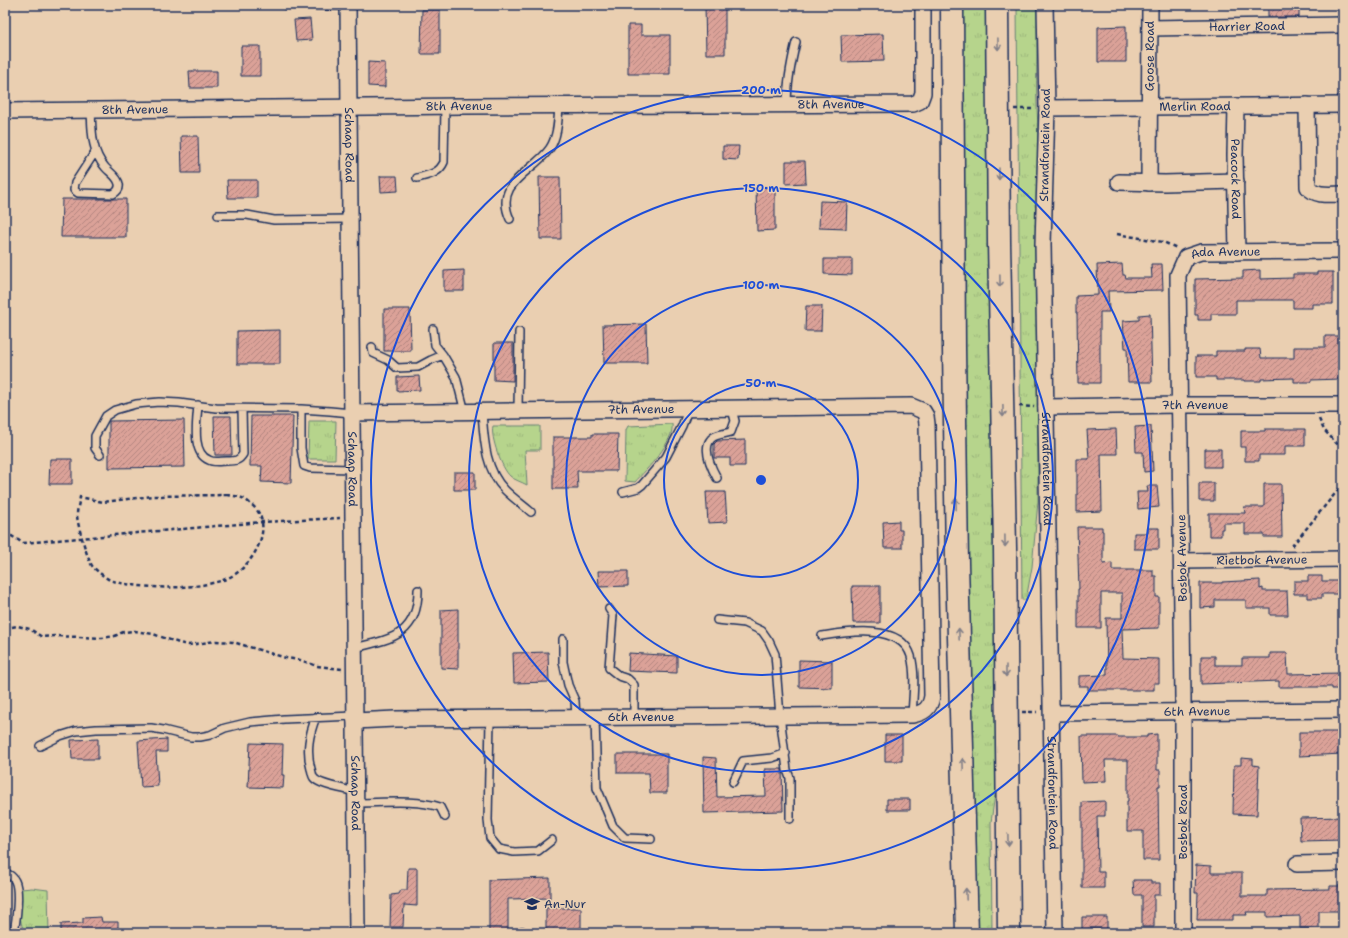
<svg xmlns="http://www.w3.org/2000/svg" width="1348" height="938" font-family="'Shantell Sans',sans-serif">
<style>
.grass{fill:url(#grass-tufts);stroke:#688275}
.building{fill:url(#building-hatch);stroke:#1b2f5e}
.lines{fill:none;stroke-linecap:round;stroke-linejoin:round}
.lane-casing{stroke:#1b2f5e;stroke-width:10}
.street-casing{stroke:#1b2f5e;stroke-width:18}
.primary-casing{stroke:#1b2f5e;stroke-width:25}
.path{stroke:#1b2f5e;stroke-width:2.5;stroke-dasharray:4 3;stroke-linecap:butt}
.lane{stroke:#eacfb1;stroke-width:7}
.street{stroke:#eacfb1;stroke-width:15}
.primary{stroke:#eacfb1;stroke-width:22}
.oneway{stroke:#827f88}
.ring{fill:none;stroke:#1d4ed8;stroke-width:2}
.labels{text-anchor:middle;dominant-baseline:central;stroke-width:3;stroke-linejoin:round;paint-order:stroke}
.street-label{font-size:12px;fill:#1b2f5e;stroke:#eacfb1}
.poi-label{font-size:12px;fill:#1b2f5e;stroke:#eacfb1;text-anchor:start}
.centre{fill:#1d4ed8;stroke:#eacfb1;stroke-width:2}
.ring-label{font-size:12px;text-anchor:middle;font-weight:bold;fill:#1d4ed8;stroke:#eacfb1;stroke-width:3;stroke-linejoin:round;paint-order:stroke}
</style>
<defs>
<pattern id="grass-tufts" width="24" height="20" patternUnits="userSpaceOnUse"><rect width="24" height="20" fill="#b6d48c"/><path d="M3 7l-1-3M5 7V3M7 7l1-3M15 17l-1-3M17 17v-4M19 17l1-3" fill="none" stroke="#9cb67b"/></pattern>
<pattern id="building-hatch" width="6" height="6" patternUnits="userSpaceOnUse"><rect width="6" height="6" fill="#dba298"/><path d="M-1 1l2-2M0 6l6-6M5 7l2-2" fill="none" stroke="#b1847f"/></pattern>
</defs>
<rect width="100%" height="100%" fill="#eacfb1"/>
<filter id="ink" filterUnits="userSpaceOnUse"><feTurbulence type="fractalNoise" baseFrequency=".025" numOctaves="2"/><feDisplacementMap in="SourceGraphic" scale="8" xChannelSelector="R" yChannelSelector="G"/><feConvolveMatrix kernelMatrix="1 2 1 2 8 2 1 2 1" color-interpolation-filters="sRGB"/></filter>
<g filter="url(#ink)">
<!-- grass -->
<path class="grass" d="M961 5H988L999 767 991 822 992 933H976L973 722 970 706 964 363Z
M1017 5H1037C1038 45 1035 86 1038 126V501L1032 567 1026 600H1022Z
M309 421H336L335 459H308Z
M672 424C675 441 646 470 635 482L625 481 626 430 628 426Z
M493 426H540V450H525L527 485C522 482 514 480 510 476 502 469 490 437 493 426Z
M32 888 48 890 49 933H24C20 920 16 903 21 889Z"/>
<!-- building -->
<path class="building" d="M705 5H725V54H706Z
M1268 5H1299V17H1268Z
M422 10H440V54H421Z
M310 19 312 40 296 41 294 20Z
M628 25H641V35H670V74H628Z
M1126 26V62H1098V27Z
M883 34 884 61 842 62 841 35Z
M241 46H260V76H241Z
M368 62 385 63V87L368 86Z
M189 71H217V88H190Z
M181 136H198L199 173H182Z
M723 146H739L738 160 723 159Z
M786 161H805L806 183 786 184Z
M380 176H397L398 191 381 192Z
M539 177H560L561 239H540Z
M227 180H257V198H228Z
M756 187H775V230L757 231Z
M62 199H126V237H61Z
M820 201 847 202 846 229 819 228Z
M824 259H852V275L824 274Z
M1122 264 1123 275H1125L1126 278H1152L1151 264H1162L1163 290 1108 291 1109 312H1100V383H1078L1077 313H1076V296L1098 295 1097 265Z
M464 270V291H444V271Z
M1260 270V279L1293 278V274H1317V272H1333V304H1312V308H1293V300H1236V314H1211V320H1198V315H1195V279L1243 278V271Z
M806 306H822L821 331H805Z
M384 309H410L411 351H384Z
M1150 314 1152 382H1128L1127 348H1125L1123 321 1139 320V315Z
M646 324 647 363H604L603 325Z
M280 330V364H237V331Z
M1325 336H1339L1340 379 1311 380V382H1294V378L1261 379V381H1244V380H1216V377H1196V356H1216V351H1245V349H1260L1261 358H1294V347H1325Z
M494 343H513V381L494 380Z
M419 376 420 390 397 391V377Z
M214 416H231L232 455H215Z
M251 416H293L291 483 261 482 262 466H250Z
M184 420 185 467 109 468V421Z
M1151 426 1153 471 1144 472 1143 452H1136L1135 427Z
M1116 429 1117 454H1101L1102 511 1077 512V459H1089L1087 430Z
M1265 429H1305V446H1285V455H1259V461H1245V447H1241V431H1265Z
M592 434H618L617 471H577L578 489H553V437H592Z
M717 441 745 440V466H730V458H714V444Z
M1205 449H1221V467H1205Z
M50 459H72V484H49Z
M454 472H475V490H454Z
M1199 483H1214V501H1199Z
M1264 484H1281L1282 537H1264V534H1245V523H1223V529H1221V536H1209V513H1245L1244 507H1264Z
M1147 486H1157L1159 507 1138 509 1137 492H1148Z
M706 492H725L727 522 708 523Z
M899 521V530H902V548H884L883 522Z
M1077 527H1102V531H1103V564L1112 563V570H1153V576H1156V597H1159V628L1122 629 1123 658 1159 659V683H1154V690H1088V686H1079V676L1107 675 1106 618H1122V593H1101V628H1078V589H1079Z
M1148 528H1159V549H1134V533H1148Z
M598 571H628V586L599 587Z
M1308 576H1322V581H1343V594H1322V598H1308V594H1294V581H1308Z
M1260 580V589L1263 588V591H1287L1288 615H1270V608H1246V600H1215V607L1200 608V583H1222V582Z
M852 586H880V623H853Z
M458 609V669L441 668V610Z
M548 652 549 682 514 683 513 653Z
M629 653 677 656V673L628 671Z
M1270 653H1287L1288 674 1343 673V689H1332V687H1279V681L1201 684V656H1215V665H1242V658H1270Z
M799 660 832 661V688L799 687Z
M1299 732H1343V754L1299 756Z
M1157 734V770H1160V786H1158L1159 860H1143V831H1127V801H1128V760H1105L1106 781 1082 782 1081 736H1118V737H1147V735Z
M885 735H902V761H885Z
M98 739V759H72L71 740Z
M167 739V752H156L158 786 141 787 138 741Z
M250 743 283 744 282 775H284L283 788 248 787Z
M617 754H667V793H650L649 773H617Z
M703 757 716 758 717 797 766 796 765 769H782L783 811 704 813Z
M1241 758 1253 759V765L1259 766 1257 815 1233 814 1234 765H1241Z
M887 799H910V810H887Z
M1105 801V816H1097L1098 872H1104V888H1082V802Z
M1343 817V840L1301 841 1300 818Z
M1196 865 1211 866V873H1242V896H1267V890L1330 889V886H1343V911H1319V928H1300V916L1267 917V912H1246L1247 915H1233V920H1197L1198 893H1195Z
M408 868H417V906L404 905 403 927H390L391 895 399 894 401 890H407Z
M550 878V898L508 899V933H489V880Z
M1133 880H1151V883H1160V895H1154V927H1142V895H1134Z
M546 908H581V933H546Z
M101 917 102 922H118V933H61V924L83 923V918Z
M1082 917H1107V929H1082Z"/>
<g class="lines">
<!-- lane casing -->
<g class="lane-casing">
<path id="lane" d="M285 5 348 6
M787 105C787 83 791 63 796 42
M91 110C92 130 91 151 105 167 109 172 118 177 119 184 120 189 117 192 113 194L78 193 74 190 75 183 95 152
M417 178C428 175 439 174 444 162L445 106
M218 215H247L274 220 350 219
M510 219C493 182 534 172 550 148 558 136 558 119 559 106
M433 329 435 345 443 355 456 377 465 412
M372 347 373 353 388 360 397 368 418 367 431 360 443 355
M198 405C197 421 191 453 209 460 214 463 221 461 227 461 235 461 239 461 243 454L242 409
M301 409V448L304 466 310 468 352 469
M518 411 519 332
M482 412C484 439 485 470 505 490 513 498 523 505 531 512
M100 455 95 448V436L106 416 115 410 136 404 159 402 179 403 216 408 301 409 330 411 351 413
M717 478C712 469 702 449 711 439 715 434 725 434 731 432L735 421 732 409
M623 492 638 488 642 485 666 457 682 426 688 410
M609 609 613 615 609 668 619 676 628 679 634 685V717
M717 620 745 623 762 631 769 641 775 654 780 716 787 770 790 778V819
M822 636C847 632 901 623 911 656 916 674 913 697 912 715
M563 639V662L568 685 575 701 576 718
M354 648C392 639 418 635 418 590
M316 717C309 735 306 750 311 769 312 771 312 776 314 778 319 785 346 789 355 792
M595 718 597 788 613 826 625 838 651 839
M490 719 488 820 490 838 499 849 514 852 538 851 552 840
M40 746 60 736 76 731 96 729 151 728 163 730 191 737H200L210 735 225 728 250 722 284 719 354 716
M733 782 743 761 772 758 786 753
M355 803C383 803 414 799 440 807L445 817
M5 873C9 874 13 877 15 881 20 891 16 921 14 933
M522 931V933"/>
</g>
<!-- street casing -->
<g class="street-casing">
<g id="street">
<path id="s1" d="M348 5 357 933"/>
<path id="s2" d="M1045 5 1047 108 1043 244 1055 933"/>
<path id="s3" d="M1150 28 1343 25"/>
<path d="M1307 105 1308 187C1316 197 1331 194 1343 194"/>
<path id="s4" d="M1236 106 1235 155 1237 252"/>
<path id="s5" d="M1047 108 1343 105"/>
<path id="s6" d="M5 111 464 106 913 104 920 101 923 93V5"/>
<path d="M1119 182 1165 183 1236 181"/>
<path id="s7" d="M1149 183 1150 5"/>
<path id="s8" d="M1046 407 1180 405H1343"/>
<path id="s9" d="M351 413 911 406 923 411 926 416 927 424 932 696C930 709 924 713 912 715L395 719 355 721"/>
<path id="s10" d="M1182 561 1343 559"/>
<path id="s11" d="M1052 713 1343 710"/>
<path d="M1297 864 1343 863"/>
<path id="s12" d="M1183 933V699L1178 275 1186 257 1201 252 1343 251"/>
</g>
</g>
<!-- primary casing -->
<g class="primary-casing">
<path id="primary" d="M952 5 954 347 957 563 967 933
M997 5 999 242 1005 548 1009 933"/>
</g>
<!-- path -->
<path class="path" d="M1014 109H1034
M1117 234 1163 242 1177 248
M1019 406 1034 407
M1319 419 1324 430 1343 450
M227 495C232 496 238 496 242 498 246 499 249 503 252 505 276 525 254 564 232 576 206 591 138 590 110 580 104 577 97 571 93 567 88 562 77 523 77 515 77 509 79 503 80 497L103 502 153 496Z
M5 532 23 543 262 522 340 518
M1292 546 1343 484
M5 628 18 626 30 629 42 637 56 636 102 638 115 636 123 632 135 631 153 634 179 643 189 645 216 641 233 642 286 658 300 660 317 666 342 669
M1022 712H1037"/>
<!-- lane -->
<use href="#lane" class="lane"/>
<!-- street -->
<use href="#street" class="street"/>
<!-- primary -->
<use href="#primary" class="primary"/>
</g>
<!-- one-way arrows -->
<defs><path id="oneway-shaft" d="M-6 0H5M1.5-3L5.5 0L1.5 3" fill="none" stroke-width="1.6" stroke-linecap="round" stroke-linejoin="round"/></defs>
<g class="oneway">
<use href="#oneway-shaft" transform="translate(998 44) rotate(89)"/>
<use href="#oneway-shaft" transform="translate(999 174) rotate(90)"/>
<use href="#oneway-shaft" transform="translate(1000 281) rotate(89)"/>
<use href="#oneway-shaft" transform="translate(1003 411) rotate(89)"/>
<use href="#oneway-shaft" transform="translate(956 504) rotate(-91)"/>
<use href="#oneway-shaft" transform="translate(1005 541) rotate(89)"/>
<use href="#oneway-shaft" transform="translate(959 634) rotate(-92)"/>
<use href="#oneway-shaft" transform="translate(1006 671) rotate(90)"/>
<use href="#oneway-shaft" transform="translate(963 764) rotate(-92)"/>
<use href="#oneway-shaft" transform="translate(1008 840) rotate(89)"/>
<use href="#oneway-shaft" transform="translate(966 894) rotate(-92)"/>
</g>
</g>
<!-- distance rings -->
<g class="ring">
<circle cx="761" cy="480" r="97"/>
<circle cx="761" cy="480" r="195"/>
<circle cx="761" cy="480" r="292"/>
<circle cx="761" cy="480" r="390"/>
</g>
<!-- icons -->
<defs>
<g id="school-bare" transform="scale(1.2)"><path d="M0-5L7-2L0 1L-7-2ZM-4 1L0 2.5L4 1V4Q0 6-4 4Z" fill="#1b2f5e" stroke="#eacfb1" stroke-width="2.5" paint-order="stroke"/></g>
</defs>
<g fill-rule="evenodd">
<use href="#school-bare" x="532" y="904"/>
</g>
<g class="labels">
<!-- street labels -->
<g class="street-label">
<text stroke="none"><textPath href="#s3" startOffset="97">Harrier Road</textPath></text>
<text stroke="none"><textPath href="#s7" startOffset="127">Goose Road</textPath></text>
<text stroke="none"><textPath href="#s6" startOffset="826">8th Avenue</textPath></text>
<text stroke="none"><textPath href="#s6" startOffset="454">8th Avenue</textPath></text>
<text stroke="none"><textPath href="#s5" startOffset="148">Merlin Road</textPath></text>
<text stroke="none"><textPath href="#s6" startOffset="130">8th Avenue</textPath></text>
<text stroke="none"><textPath href="#s1" startOffset="140">Schaap Road</textPath></text>
<text transform="translate(1045 145) rotate(-89)">Strandfontein Road</text>
<text stroke="none"><textPath href="#s4" startOffset="73">Peacock Road</textPath></text>
<text stroke="none"><textPath href="#s12" startOffset="718">Ada Avenue</textPath></text>
<text stroke="none"><textPath href="#s8" startOffset="149">7th Avenue</textPath></text>
<text stroke="none"><textPath href="#s9" startOffset="290">7th Avenue</textPath></text>
<text stroke="none"><textPath href="#s1" startOffset="464">Schaap Road</textPath></text>
<text stroke="none"><textPath href="#s2" startOffset="464">Strandfontein Road</textPath></text>
<text transform="translate(1182 558) rotate(-91)">Bosbok Avenue</text>
<text stroke="none"><textPath href="#s10" startOffset="80">Rietbok Avenue</textPath></text>
<text stroke="none"><textPath href="#s11" startOffset="145">6th Avenue</textPath></text>
<text x="641" y="717">6th Avenue</text>
<text stroke="none"><textPath href="#s1" startOffset="788">Schaap Road</textPath></text>
<text stroke="none"><textPath href="#s2" startOffset="788">Strandfontein Road</textPath></text>
<text transform="translate(1183 822) rotate(-90)">Bosbok Road</text>
</g>
<!-- poi labels -->
<g class="poi-label">
<text x="544" y="904">An-Nur</text>
</g>
</g>
<circle cx="761" cy="480" r="6" class="centre"/>
<g class="ring-label">
<text x="761" y="94">200 m</text>
<text x="761" y="192">150 m</text>
<text x="761" y="289">100 m</text>
<text x="761" y="387">50 m</text>
</g>
<!-- margin -->
<rect width="1348" height="938" fill="none" stroke="#eacfb1" stroke-width="20"/>
<rect x="10" y="10" width="1328" height="918" fill="none" stroke="#1b2f5e" stroke-width="1.5" filter="url(#ink)"/>
</svg>
